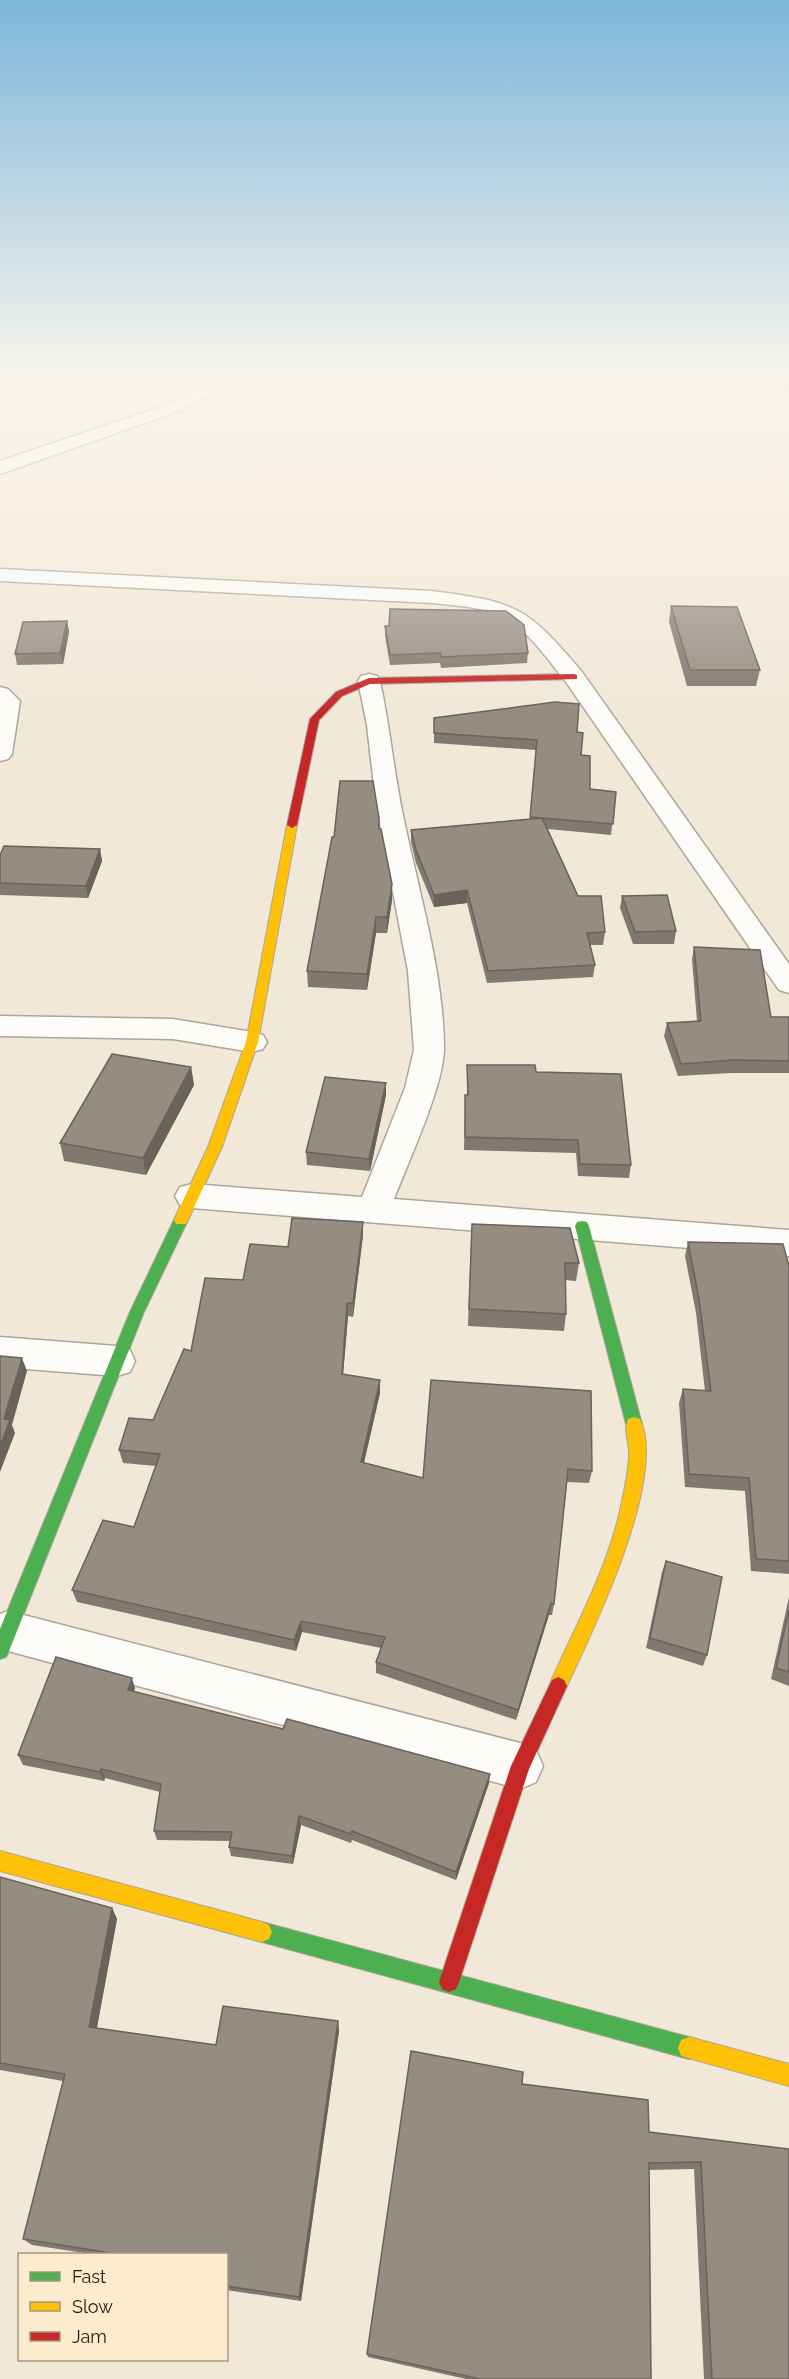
<svg xmlns="http://www.w3.org/2000/svg" width="789" height="2379" font-family="Raleway,sans-serif">
<style>
.lines{fill:none;stroke-linecap:round;stroke-linejoin:round}
.river{fill:#7ebac4;fill-rule:evenodd}
.street-casing{stroke:#ada59a;stroke-width:3}
.fast-casing{stroke:#ada59a;stroke-width:2}
.slow-casing{stroke:#ada59a;stroke-width:2}
.jam-casing{stroke:#ada59a;stroke-width:2}
.street{fill:#fdfcf9;fill-rule:evenodd}
.fast{fill:#4caf50;fill-rule:evenodd}
.slow{fill:#ffc107;fill-rule:evenodd}
.jam{fill:#c62828;fill-rule:evenodd}
.wall{fill:#817970}
.shaded-wall{fill:#69635b}
.building{fill:#968d82;stroke:#69635b;stroke-width:1.5}
</style>
<rect width="100%" height="100%" fill="#f2e8d8"/>
<g class="lines">
<!-- river -->
<path class="river" d="M763 378H789V393L768 385Z"/>
<!-- street casing -->
<g class="street-casing">
<path id="street" d="M223 378H243L179 411 0 474V461L167 405Z
M0 569 432 591C517 602 526 606 582 672L789 964V993L779 990 566 682C544 655 523 621 488 611 470 606 450 605 432 603L0 581Z
M369 674 377 676 380 681C390 727 394 774 404 820 419 892 444 976 444 1048 444 1086 408 1162 394 1199L789 1230V1256L192 1208 180 1205 175 1196 180 1187 192 1184 362 1197 405 1088 414 1050 408 971 376 803 367 725 358 681 361 676Z
M0 687 8 689 20 701 12 754 8 759 0 761Z
M0 1016 173 1019 252 1032 263 1035 267 1042 263 1049 252 1052 173 1039 0 1036Z
M0 1337 117 1346 130 1350 135 1361 130 1372 117 1376 0 1367Z
M8 1611 520 1743 536 1750 543 1766 536 1782 520 1789 8 1651 0 1648V1614Z"/>
</g>
<!-- fast casing -->
<g class="fast-casing">
<path id="fast" d="M181 1215 186 1216 188 1220 144 1312 9 1651 6 1657 0 1659V1629L130 1312 174 1220 176 1216Z
M582 1221 587 1222 589 1226 642 1424 640 1429 634 1431 628 1429 626 1424 575 1226 577 1222Z
M262 1922 689 2037 697 2040 700 2048 697 2056 689 2059 262 1942 255 1939 252 1932 255 1925Z"/>
</g>
<!-- slow casing -->
<g class="slow-casing">
<path id="slow" d="M292 822 297 825 258 1042 222 1147 188 1220 186 1224H176L174 1220 208 1147 246 1042 287 825Z
M634 1417 640 1419C668 1478 591 1635 564 1692L558 1695 552 1692 549 1686C573 1631 603 1578 618 1519 623 1498 628 1477 629 1456 630 1444 623 1430 628 1419Z
M0 1851 262 1922 269 1925 272 1932 269 1939 262 1942 0 1871Z
M689 2037 789 2064V2086L681 2056 678 2048 681 2040Z"/>
</g>
<!-- jam casing -->
<g class="jam-casing">
<path id="jam" d="M574 674 577 675V679L370 684 342 696 319 720 297 825 292 828 287 825 310 719 336 692 369 678Z
M558 1677 564 1680 567 1686 529 1769 459 1982 456 1989 449 1992 442 1989 439 1982 511 1766 552 1680Z"/>
</g>
<!-- street -->
<use href="#street" class="street"/>
<!-- fast -->
<use href="#fast" class="fast"/>
<!-- slow -->
<use href="#slow" class="slow"/>
<!-- jam -->
<use href="#jam" class="jam"/>
</g>
<!-- wall -->
<path class="wall" d="M671 606 760 670 756 686H687L669 622Z
M67 621 69 632 63 664 17 665 15 654Z
M385 626 528 653 527 663 441 668 440 663 390 665 385 636Z
M434 718 577 732 581 755 590 789 616 792 611 835 548 829 578 896 605 932 603 945H590L595 965 593 977 487 983 467 903 434 907 416 863 411 842V830L530 819 536 750 434 743Z
M380 829 392 900 387 933H376L367 990 308 987 307 971Z
M100 849 102 861 88 898 0 895V855Z
M622 896 676 931 674 944H633L620 908Z
M694 947 771 1017H789V1073H731L678 1076 664 1036 667 1023 697 1021 692 959Z
M467 1065 536 1072 631 1165 629 1178 578 1176 576 1153 464 1150 465 1108 467 1095Z
M191 1067 194 1085 146 1175 64 1161 60 1143Z
M386 1083V1095L370 1171 307 1165 306 1152Z
M363 1222V1235L353 1317 348 1316 343 1375 380 1393 364 1463 423 1478 431 1380 592 1471 589 1483 567 1482 554 1604 552 1615H549L516 1720 376 1673V1662L381 1648 302 1632 296 1651 77 1602 72 1590 134 1527 156 1466 123 1463 119 1450 153 1420 191 1351 243 1280 288 1247Z
M471 1241 579 1263 576 1281 565 1280 566 1314 564 1331 468 1326Z
M688 1242 789 1266V1574L751 1571 745 1491 685 1487 679 1403 683 1389 705 1391 696 1313 685 1256Z
M666 1561 707 1655 703 1666 646 1648 662 1572Z
M789 1597V1686L771 1679Z
M135 1688 134 1692 489 1783 456 1880 352 1840 351 1843 301 1825 293 1864 231 1856 229 1847 231 1841 157 1840 154 1831 160 1792 105 1778 104 1781 23 1765 18 1755Z
M0 1877 112 1908 117 1919 97 2028 216 2045 338 2021 339 2031 301 2301 226 2290V2254H91L32 2245 23 2239 63 2081 0 2070Z
M522 2084 649 2132 789 2149V2379H704L694 2169 649 2170 651 2379H466L368 2357 367 2354Z"/>
<!-- shaded-wall -->
<path class="shaded-wall" d="M67 621 69 632 63 664 60 653Z
M100 849 102 861 88 898 86 886Z
M392 884V900L387 933V917Z
M467 890V903L434 907V895Z
M376 917V933L367 990V974Z
M191 1067 194 1085 146 1175 143 1158Z
M386 1083V1095L370 1171 369 1159Z
M363 1222V1235L353 1317V1303Z
M347 1303 348 1316 342 1387V1374Z
M22 1358 27 1371 12 1425 15 1433 0 1472V1446L4 1419Z
M380 1380V1393L361 1475V1462Z
M551 1603 549 1615 516 1720 518 1710Z
M301 1621 302 1632 296 1651 294 1640Z
M132 1678 135 1688 131 1700 128 1690Z
M101 1769 105 1778 104 1781 100 1772Z
M490 1774 489 1783 456 1880V1872Z
M299 1816 301 1825 293 1864 292 1856Z
M112 1908 117 1919 95 2037 89 2027Z
M338 2021 339 2031 301 2301 299 2297Z"/>
<!-- building -->
<path class="building" d="M671 606 737 607 760 670H690Z
M390 609 506 611 524 625 528 653 441 657 440 653 390 655 385 626H389Z
M67 621 60 653 15 654 23 622Z
M555 702 579 704 577 732 583 733 581 755 590 756V789L616 792 613 824 530 817 537 740 434 733V718Z
M340 781H373L379 818V829H381L392 884 387 917H376L367 974 307 971 332 837H334Z
M542 818 578 896H601L605 932 587 933 595 965 488 971 467 890 434 895 416 850 411 830Z
M4 846 100 849 86 886 0 883V855Z
M667 895 676 931 635 932 622 896Z
M694 947 760 950 771 1017H789V1061L734 1060 681 1064 667 1023 701 1021Z
M112 1054 191 1067 143 1158 60 1143Z
M467 1065H535L536 1072 621 1074 631 1165 580 1164 578 1140 465 1137V1095H468Z
M325 1077 386 1083 369 1159 306 1152Z
M292 1218 363 1222 353 1303H347L342 1374 380 1380 361 1462 423 1478 431 1380 591 1391 592 1471 568 1469 554 1604 551 1603 518 1710 376 1662 385 1637 301 1621 294 1640 72 1590 103 1520 134 1527 160 1454 119 1450 129 1418 153 1420 184 1349 191 1351 205 1278 243 1280 250 1244 288 1247Z
M472 1224 570 1228 579 1263H565L566 1314 469 1309Z
M688 1242 783 1244 789 1266V1561L756 1559 749 1478 689 1474 683 1389 711 1391 699 1299Z
M0 1356 22 1358 4 1419 10 1420 0 1446Z
M666 1561 722 1577 707 1655 650 1638Z
M789 1609V1672L776 1668Z
M56 1657 132 1678 128 1690 283 1729 287 1719 490 1774 456 1872 352 1831 351 1834 299 1816 292 1856 229 1847 232 1832 154 1831 161 1784 101 1769 100 1772 18 1755Z
M0 1877 112 1908 89 2027 216 2045 223 2006 338 2021 299 2297 226 2286V2254H117L23 2239 65 2074 0 2063Z
M411 2051 523 2072 522 2084 648 2100 649 2132 789 2149V2379H712L701 2162 649 2163 651 2379H480L367 2354Z"/>
<!-- sky -->
<linearGradient id="sky" x2="0" y2="1"><stop stop-color="#7db6da"/><stop offset="0.53" stop-color="#f9f5ed"/><stop offset="1" stop-color="#f9f5ed" stop-opacity="0"/></linearGradient>
<rect width="789" height="711" fill="url(#sky)"/>
<!-- legend -->
<rect x="18" y="2253" width="210" height="108" fill="#fdebce" stroke="#a49781" stroke-width="1.5"/>
<rect x="30" y="2272" width="30" height="9" fill="#4caf50" stroke="#a49781" stroke-width="1.5"/>
<text x="72" y="2283" font-size="18" fill="#1e180d">Fast</text>
<rect x="30" y="2302" width="30" height="9" fill="#ffc107" stroke="#a49781" stroke-width="1.5"/>
<text x="72" y="2313" font-size="18" fill="#1e180d">Slow</text>
<rect x="30" y="2332" width="30" height="9" fill="#c62828" stroke="#a49781" stroke-width="1.5"/>
<text x="72" y="2343" font-size="18" fill="#1e180d">Jam</text>
</svg>
